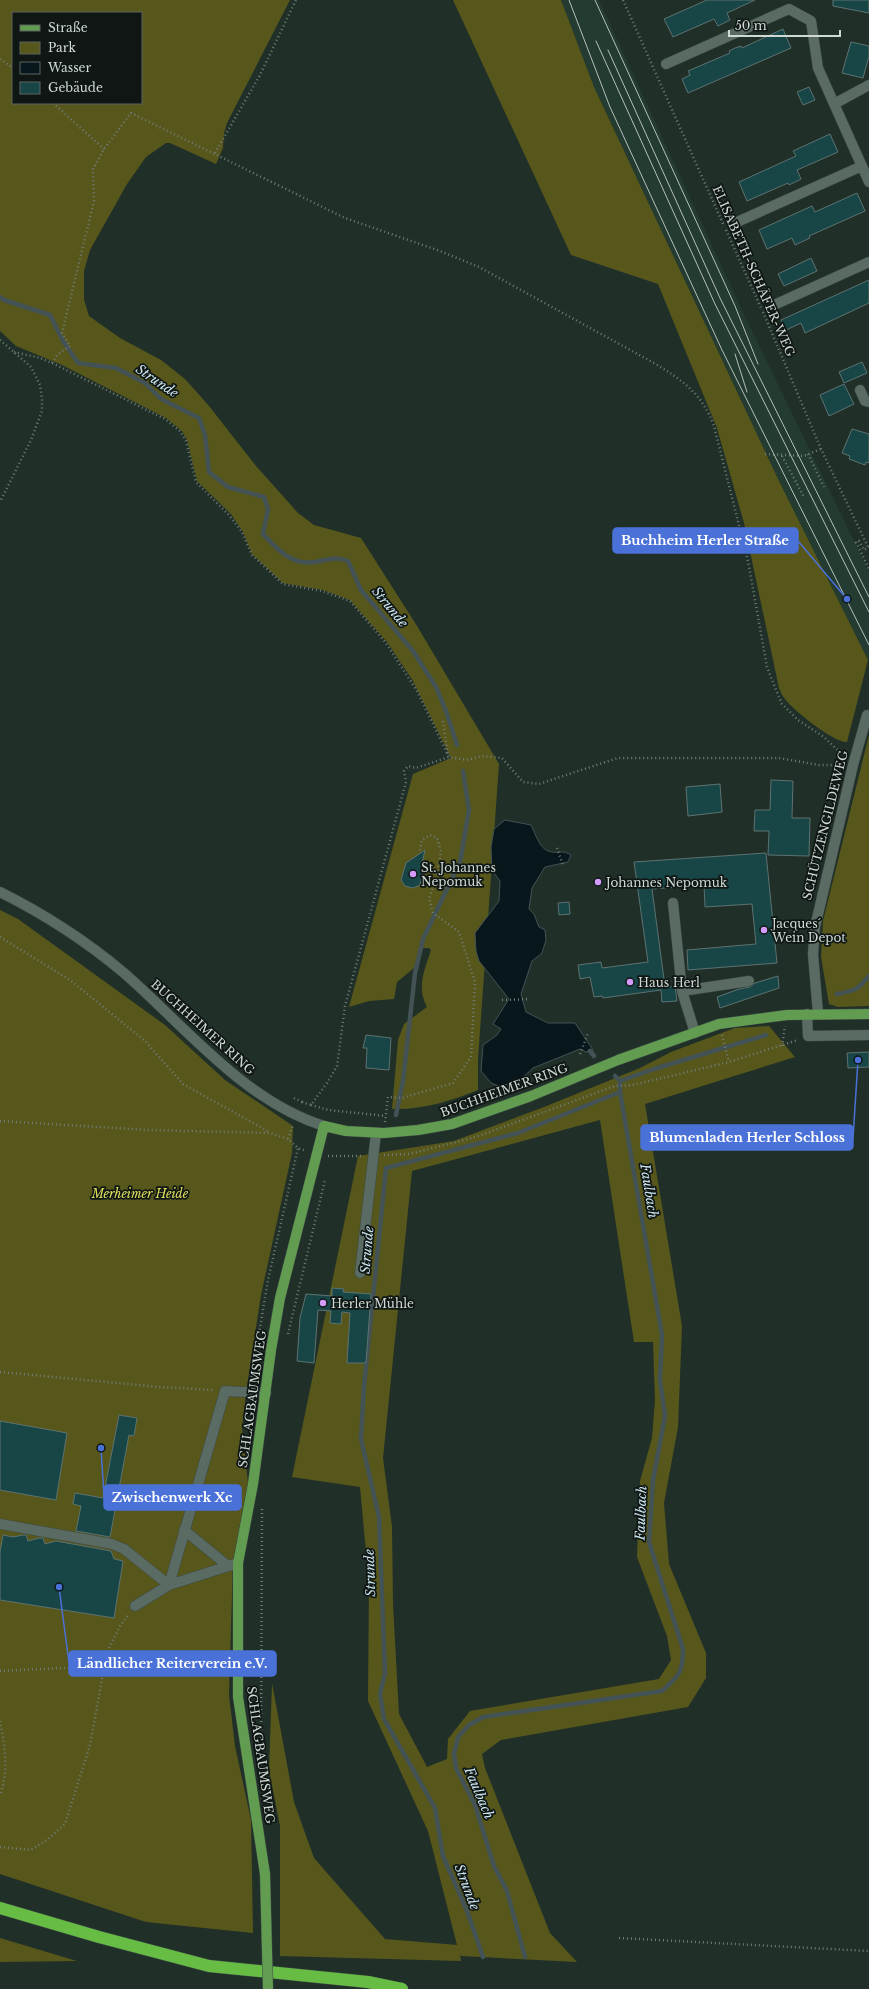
<svg xmlns="http://www.w3.org/2000/svg" width="869" height="1989" font-family="'Libre Baskerville',serif">
<style>
.built{fill:#243b31}
.green{fill:#58571b;fill-rule:evenodd}
.water{fill:#07171c;stroke:#435254}
.lines{fill:none;stroke-linecap:round;stroke-linejoin:round}
.stream{stroke:#435254;stroke-width:4.5}
.building{fill:#184646;stroke:#5d7271}
.minor-casing{stroke:#3d4a45;stroke-width:11}
.major-casing{stroke:#3d4a45;stroke-width:11}
.highway-casing{stroke:#3d4a45;stroke-width:13}
.path{stroke:#707d77;stroke-width:2.5;stroke-dasharray:1 3;stroke-linecap:butt}
.minor{stroke:#596b63;stroke-width:10}
.major{stroke:#619c50;stroke-width:10}
.highway{stroke:#67bc44;stroke-width:12}
.tram{stroke:#b6c1bc;stroke-width:1}
.major-bridge-casing{stroke:#3d4a45;stroke-width:11;stroke-linecap:butt}
.major-bridge{stroke:#619c50;stroke-width:10}
.poi-dot{fill:#d39cfc;stroke:#0f1613;stroke-width:1.5}
.labels{text-anchor:middle;dominant-baseline:central;stroke-width:3.5;stroke-linejoin:round;paint-order:stroke}
.street-label{font-size:12px;fill:#d0dad5;stroke:#0f1613}
.poi-label{font-size:12px;fill:#d0dad5;stroke:#0f1613;text-anchor:start}
.park-label{font-size:12px;font-style:italic;fill:#e1e15c;stroke:#0f1613}
.water-label{font-size:13px;font-style:italic;fill:#cde7f1;stroke:#0f1613}
.leader{fill:none;stroke:#4a71d7;stroke-width:1.5}
.callout-dot{fill:#4a71d7;stroke:#0f1613;stroke-width:1.5}
.callout{fill:#4a71d7;stroke:#4a71d7;stroke-width:1.5}
.callout-label{font-size:13px;text-anchor:middle;font-weight:bold;fill:#fff}
</style>
<rect width="100%" height="100%" fill="#203029"/>
<!-- built -->
<path class="built" d="M561 0H599L739 304 869 572V661L778 479 594 87Z"/>
<!-- green -->
<path class="green" d="M0 0H290L227 123 224 133 223 148 216 164 170 143H166L146 157 127 184 90 250 84 271V300L89 316 120 338 161 360 185 379 209 406 256 466 298 513 314 525 361 538 417 626 499 764 478 1059V1090C451 1101 422 1110 392 1109L398 1040 404 1024 427 1007C416 987 425 969 431 950L429 948H421L414 968 397 982 394 999 369 1001 349 1007 413 774 451 758 413 681 387 642 350 600 323 590 283 583 252 554 243 532 231 514 197 481 187 440 182 431 166 418 62 365 16 346 0 331ZM13 13H141V103H13Z
M453 0H561L594 87 778 479 868 660 847 742C834 743 793 710 785 699 782 696 781 692 779 688L744 523 717 428 658 284 571 255Z
M869 735V1006L838 1007 829 1004 821 957 823 921Z
M0 910 18 919 165 1025 225 1080 293 1126 292 1153 261 1295 247 1386 242 1427 248 1483 233 1560 229 1695 235 1746 251 1820 253 1933 146 1922 0 1874Z
M769 1026 795 1057 645 1104 682 1326 678 1427 664 1503 669 1564 706 1653V1678L688 1707 501 1740 482 1754 485 1768 550 1933 577 1962 461 1956 460 1953 461 1961 280 1956V1826L269 1770 272 1683 294 1802 314 1858 385 1939 457 1945 428 1831 368 1701 369 1584 360 1487 292 1477 358 1156 454 1141 544 1107 640 1068 671 1052 735 1028ZM600 1120 634 1342H653L655 1400 652 1438 640 1481 637 1557 667 1636 671 1660 659 1679 470 1711 448 1739 447 1759 427 1767 399 1714 393 1605 392 1527 383 1458 412 1171Z
M0 1938 77 1961 0 1962Z"/>
<!-- water -->
<path class="water" d="M505 820 531 825C536 835 540 851 552 852 560 853 563 850 571 855L568 862 545 867 532 888 529 909 534 914 539 927 545 930 546 940 542 953 532 961 521 994 526 1012 548 1023H575L593 1050 586 1052 580 1049 533 1068 518 1082 499 1086 491 1083 481 1071 483 1045 497 1035 501 1029 493 1024 509 999 479 961 476 951 475 933 499 901 500 881 492 870 491 847 494 829Z"/>
<g class="lines">
<!-- stream -->
<path class="stream" d="M0 297 4 300 50 315 63 341 78 363 116 368 145 383 161 399 199 418 205 435 209 472 228 487 264 497 268 509 263 534C277 549 292 566 315 562 328 560 334 556 348 561L361 590 413 651 436 687 446 711 457 745
M837 994C854 991 858 990 869 976
M590 1051 594 1056
M615 1076 620 1081
M396 1115 403 1081 415 973 423 939 460 862 469 810 463 771
M483 1957 467 1911 443 1856 435 1808 384 1719 380 1694 385 1673 379 1517 361 1439 364 1386 386 1168 518 1133 620 1092
M525 1957 507 1891 494 1866 475 1805 456 1768 454 1754 458 1737 469 1725 483 1717 662 1691C679 1676 683 1672 683 1649L649 1542 653 1480 665 1416 660 1380 662 1335 620 1092V1081L654 1069 766 1035"/>
</g>
<!-- building -->
<path class="building" d="M707 0H755L727 13 730 20 718 26 714 19 673 37 664 19Z
M833 0H869V13L833 6Z
M783 29 791 48 688 93 682 79 690 75 688 71 730 53 729 51 735 48 741 46 742 48Z
M851 42 869 46V56L863 78 842 73Z
M809 87 815 100 803 105 797 92Z
M830 134 838 152 797 170 801 179 789 185 788 183 747 201 739 182 796 156 793 151Z
M857 193 865 211 809 236 810 238 795 245 792 238 767 249 759 230 812 206 815 212Z
M811 258 817 271 784 286 778 274Z
M869 280V303L805 333 801 323 786 330 781 320Z
M862 362 867 373 844 383 839 372Z
M844 384 854 404 829 416 820 395Z
M852 429 869 434V463L866 462 865 465 849 459 850 456 842 453Z
M771 780 793 781 792 818H810L809 856 768 855 769 831H754L755 810H770Z
M720 784 722 812 688 816 686 787Z
M425 850 422 863 424 868 420 885 413 888 405 886 401 880 406 863Z
M766 853 777 963 688 970 687 950 756 944 752 904 705 907 704 885 652 889 665 987 675 986 677 1001 662 1002 661 990 603 998 602 996 594 997 590 977 580 979 578 965 601 962 602 968 648 962 634 862Z
M569 902 570 914 559 915 558 903Z
M778 976 779 988 720 1008 717 997 739 989 750 987 755 983Z
M366 1035 391 1038 389 1070 366 1068 367 1048H363Z
M869 1052V1067L848 1068 847 1053Z
M332 1288 344 1289 343 1292 371 1294 366 1363H347L350 1313 342 1312 341 1324 330 1323 331 1311 318 1310 314 1363 297 1361 300 1318 306 1294 332 1296Z
M119 1415 137 1418 134 1436 129 1435 110 1537 76 1531 81 1506 73 1504 75 1493 103 1498Z
M0 1421 67 1433 56 1500 0 1490Z
M3 1535 13 1537 23 1535H26L28 1541 39 1538H43L45 1544 56 1541 111 1551 114 1559 123 1561 114 1618 0 1600V1552Z"/>
<g class="lines">
<!-- minor casing -->
<g class="minor-casing">
<path id="minor" d="M666 64 789 9 811 21 818 68 869 182
M834 104 869 85
M737 222 862 166
M774 305 869 262
M860 390 865 401 869 402
M0 892C44 914 86 941 124 973 186 1027 244 1101 324 1126
M673 903 682 991
M807 1014 808 1036 869 1035
M818 1014 813 954 815 927 853 765 867 715
M695 1033 682 991 749 981
M360 1273 376 1133
M0 1524 112 1544 124 1549 169 1585 238 1563
M184 1530 228 1566
M135 1606 169 1585 225 1391 266 1393"/>
</g>
<!-- major casing -->
<g class="major-casing">
<path id="major" d="M265 1874 238 1697V1563L253 1484 271 1350 280 1298 324 1126 346 1131 384 1133 418 1130 452 1124 531 1096 618 1060 719 1024 787 1015 869 1014"/>
</g>
<!-- highway casing -->
<g class="highway-casing">
<path id="highway" d="M0 1908 99 1937 209 1966 368 1982 402 1989"/>
</g>
<!-- path -->
<path class="path" d="M623 0 724 226
M0 59 13 68
M53 103 104 149
M215 153 260 75 296 0
M726 230 761 308
M763 312 821 449 869 549
M0 340 31 367 40 385 42 399V411L31 440 0 502
M14 352 40 358 52 363 165 419 180 431 186 441 196 482 229 515 242 532 252 555 283 584 322 591 350 601 386 643 417 691 449 757
M52 363 58 354 70 346 62 333 94 201 93 169 104 149 131 113 345 218 440 251 479 267 654 363C682 380 702 393 714 426L748 561 767 667 776 690 782 704 798 720 824 737 844 756
M765 454 804 456 821 449
M808 454 824 487
M782 456 804 497
M856 542 869 569
M855 543 859 541 864 550 869 547
M443 721 448 754
M557 848 563 865
M0 937 70 980 145 1041 183 1084 269 1132
M502 1000 530 999
M722 1035 729 1062
M782 1046 785 1026
M580 1054 588 1033
M294 1098 302 1102 301 1104
M302 1102 311 1105 327 1083 337 1066 345 1006 406 782 404 771 408 766 416 768 449 757 467 760 482 756 502 758 523 782 539 784 618 758H779L819 765H842
M311 1105 328 1110 386 1116
M0 1121 148 1130 270 1133 288 1139 298 1148 306 1151
M385 1122 388 1097 402 1098 453 1083 471 1057 475 982 459 932 433 913 429 899 437 875 441 851 437 838 430 835 422 840 420 850
M288 1139 293 1125
M384 1155 409 1154 476 1137 615 1086 633 1085 729 1062 798 1040
M328 1156H361
M288 1334 325 1180
M0 1372 160 1387 213 1390
M251 1381 268 1280 298 1148
M0 1671 105 1666
M0 1721C5 1746 9 1771 0 1795
M261 1762 262 1509
M0 1847 31 1850 48 1839 65 1824 90 1745 107 1652 120 1626 128 1615
M619 1938 869 1951"/>
<!-- minor -->
<use href="#minor" class="minor"/>
<!-- major -->
<use href="#major" class="major"/>
<!-- highway -->
<use href="#highway" class="highway"/>
<!-- tram -->
<path class="tram" d="M569 0 610 107 722 350 869 645
M595 0 735 306 758 364
M596 41 715 304 869 612
M608 50 720 298 869 597
M735 354 747 392"/>
<!-- major-bridge casing -->
<g class="major-bridge-casing">
<path id="major-bridge" d="M265 1874 268 1989"/>
</g>
<!-- major-bridge -->
<use href="#major-bridge" class="major-bridge"/>
</g>
<!-- markers -->
<g class="poi-dot">
<circle cx="413" cy="874" r="4"/>
<circle cx="598" cy="882" r="4"/>
<circle cx="764" cy="930" r="4"/>
<circle cx="630" cy="982" r="4"/>
<circle cx="323" cy="1303" r="4"/>
</g>
<g class="labels">
<!-- street labels -->
<g class="street-label">
<text transform="translate(754 271) rotate(66)">ELISABETH-SCHÄFER-WEG</text>
<text transform="translate(825 825) rotate(-76)">SCHÜTZENGILDEWEG</text>
<text transform="translate(203 1027) rotate(42)">BUCHHEIMER RING</text>
<text transform="translate(504 1090) rotate(-20)">BUCHHEIMER RING</text>
<text transform="translate(252 1399) rotate(-82)">SCHLAGBAUMSWEG</text>
<text transform="translate(261 1755) rotate(82)">SCHLAGBAUMSWEG</text>
</g>
<!-- poi labels -->
<g class="poi-label">
<text x="421" y="867">St. Johannes<tspan x="421" dy="14">Nepomuk</tspan></text>
<text x="606" y="882">Johannes Nepomuk</text>
<text x="772" y="923">Jacques´<tspan x="772" dy="14">Wein Depot</tspan></text>
<text x="638" y="982">Haus Herl</text>
<text x="331" y="1303">Herler Mühle</text>
</g>
<!-- park labels -->
<g class="park-label">
<text x="140" y="1193">Merheimer Heide</text>
</g>
<!-- water labels -->
<g class="water-label">
<text transform="translate(157 381) rotate(34)">Strunde</text>
<text transform="translate(390 607) rotate(50)">Strunde</text>
<text transform="translate(649 1191) rotate(81)">Faulbach</text>
<text transform="translate(367 1250) rotate(-85)">Strunde</text>
<text transform="translate(641 1513) rotate(-88)">Faulbach</text>
<text transform="translate(370 1573) rotate(-92)">Strunde</text>
<text transform="translate(479 1793) rotate(67)">Faulbach</text>
<text transform="translate(467 1887) rotate(69)">Strunde</text>
</g>
</g>
<!-- callouts -->
<path class="leader" d="M847 599L798 541M858 1060L853 1138M101 1448L104 1497M59 1587L69 1663"/>
<g class="callout-dot">
<circle cx="847" cy="599" r="4"/>
<circle cx="858" cy="1060" r="4"/>
<circle cx="101" cy="1448" r="4"/>
<circle cx="59" cy="1587" r="4"/>
</g>
<g class="callout">
<rect x="613" y="528" width="185" height="25" rx="4"/>
<rect x="641" y="1125" width="212" height="25" rx="4"/>
<rect x="104" y="1485" width="137" height="25" rx="4"/>
<rect x="69" y="1651" width="207" height="25" rx="4"/>
</g>
<g class="callout-label">
<text x="705" y="545">Buchheim Herler Straße</text>
<text x="747" y="1142">Blumenladen Herler Schloss</text>
<text x="172" y="1502">Zwischenwerk Xc</text>
<text x="172" y="1668">Ländlicher Reiterverein e.V.</text>
</g>
<!-- legend -->
<rect x="12" y="12" width="130" height="92" fill="#0f1613" stroke="#5c6461"/>
<rect x="20" y="25" width="20" height="6" fill="#619c50" stroke="#5c6461"/>
<text x="48" y="32" font-size="12" fill="#d0dad5">Straße</text>
<rect x="20" y="42" width="20" height="12" fill="#58571b" stroke="#5c6461"/>
<text x="48" y="52" font-size="12" fill="#d0dad5">Park</text>
<rect x="20" y="62" width="20" height="12" fill="#07171c" stroke="#5c6461"/>
<text x="48" y="72" font-size="12" fill="#d0dad5">Wasser</text>
<rect x="20" y="82" width="20" height="12" fill="#184646" stroke="#5c6461"/>
<text x="48" y="92" font-size="12" fill="#d0dad5">Gebäude</text>
<!-- scale -->
<path d="M729 30v6h111v-6" fill="none" stroke="#d0dad5" stroke-width="2"/>
<text x="735" y="30" font-size="12" fill="#d0dad5" stroke="#0f1613" stroke-width="3" paint-order="stroke">50 m</text>
</svg>
